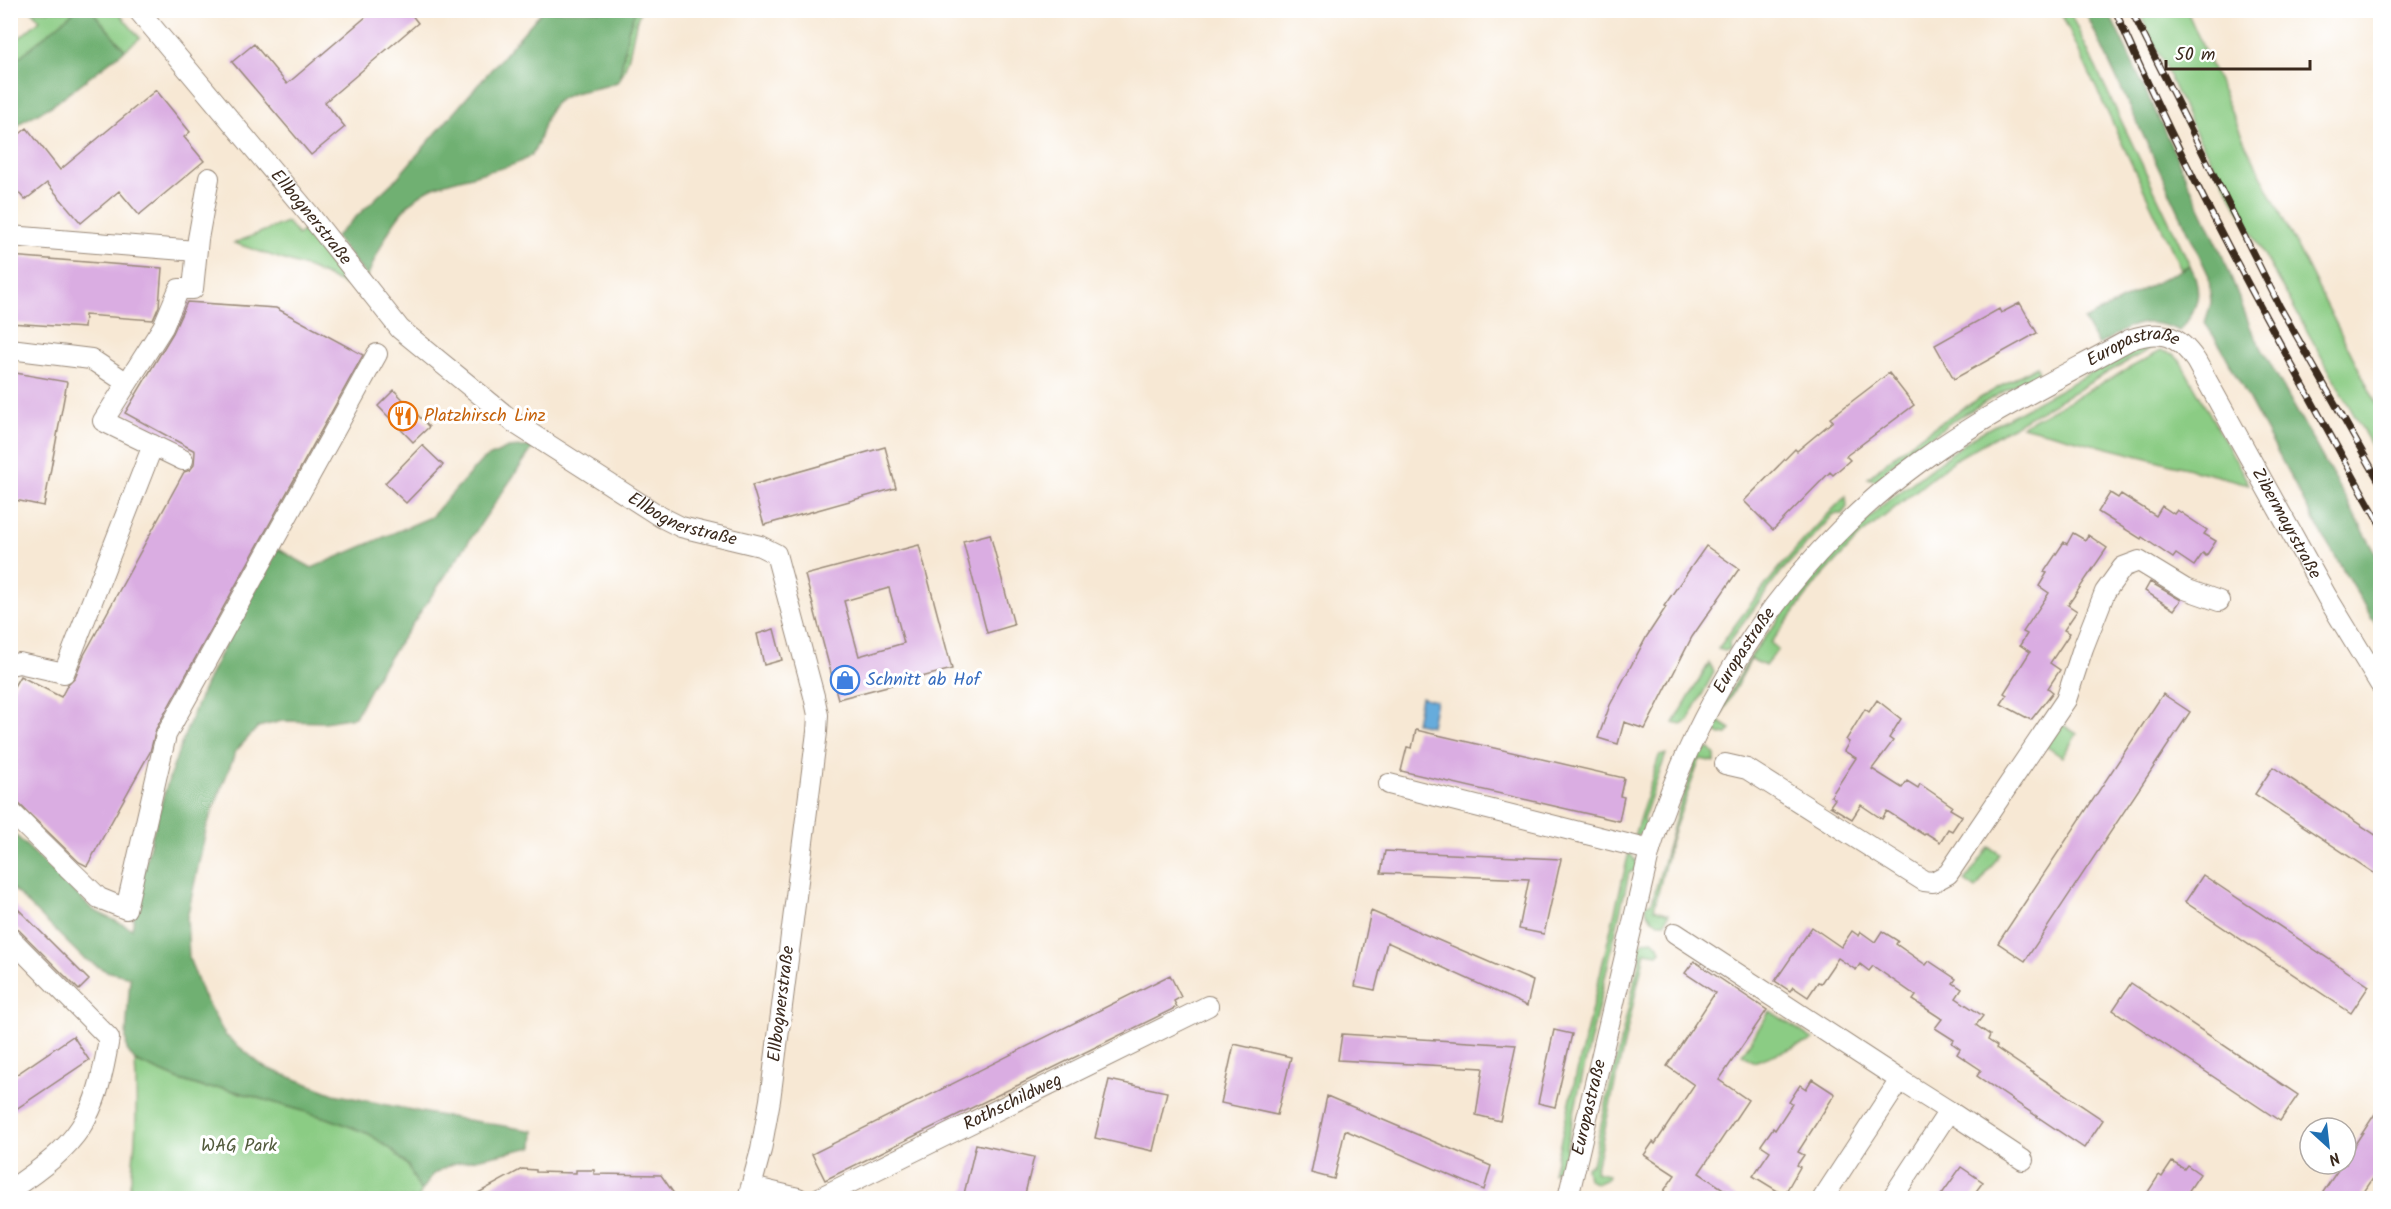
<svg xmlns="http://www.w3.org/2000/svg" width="2391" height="1209" font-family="Kalam,sans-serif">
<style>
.green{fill:#8bcc84;stroke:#637b51;stroke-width:1.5}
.forest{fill:#70b072;stroke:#566d48;stroke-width:1.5}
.water{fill:#66acdc;stroke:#506b7d;stroke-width:1.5}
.building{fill:#daade2;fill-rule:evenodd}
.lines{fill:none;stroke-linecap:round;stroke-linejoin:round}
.minor-casing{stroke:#998979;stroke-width:22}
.minor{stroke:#fff;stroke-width:20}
.rail-casing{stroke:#3b2a1e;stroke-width:7}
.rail{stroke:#fff;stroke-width:4.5;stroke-dasharray:14;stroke-linecap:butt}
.labels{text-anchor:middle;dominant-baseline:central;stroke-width:6;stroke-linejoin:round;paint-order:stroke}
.street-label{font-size:18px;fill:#3b2a1e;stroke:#fff}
.food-label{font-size:18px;fill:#c56008;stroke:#fff;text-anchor:start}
.shop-label{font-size:18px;fill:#366cbe;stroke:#fff;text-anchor:start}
.park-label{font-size:18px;fill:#535b3d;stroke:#fff}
</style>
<rect width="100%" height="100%" fill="#fff"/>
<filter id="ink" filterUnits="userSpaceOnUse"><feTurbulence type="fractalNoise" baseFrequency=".0167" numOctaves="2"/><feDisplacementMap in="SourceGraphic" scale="12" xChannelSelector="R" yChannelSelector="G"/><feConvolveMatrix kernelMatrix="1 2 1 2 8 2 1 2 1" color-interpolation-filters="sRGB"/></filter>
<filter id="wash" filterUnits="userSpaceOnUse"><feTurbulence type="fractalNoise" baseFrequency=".008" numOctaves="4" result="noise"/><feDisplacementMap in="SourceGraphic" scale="24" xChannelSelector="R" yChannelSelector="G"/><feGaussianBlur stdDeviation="1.35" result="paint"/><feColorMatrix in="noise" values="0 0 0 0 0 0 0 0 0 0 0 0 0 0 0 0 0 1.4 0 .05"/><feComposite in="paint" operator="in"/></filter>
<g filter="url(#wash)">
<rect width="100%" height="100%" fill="#f7e8d4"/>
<!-- green -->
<path class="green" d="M32 11H76L11 64V45L40 20Z
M92 11H117L140 38 125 50Z
M635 11H640C631 34 632 59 619 81L628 31Z
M2060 11H2069L2190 265 2181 269Z
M2139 11H2187L2246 145 2380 411V461L2192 126Z
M287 222 298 235 310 225 363 293 311 269 234 243Z
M2156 345 1954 460 1860 536 1816 583 1771 643 1778 649 1765 666 1751 659 1718 721 1731 729 1727 734 1721 735 1715 731 1714 724 1733 687 1753 653 1806 583 1880 507 1973 437 2138 347Z
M2161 351 2173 354 2180 361 2249 484 2022 426Z
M2037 366 2039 376 2032 383 2024 380 1954 420 1886 469 1885 477 1877 481 1868 478C1918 432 1977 399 2037 366Z
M1846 496 1847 507 1842 514H1834L1781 572 1729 642 1730 649 1725 651 1718 649C1756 594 1798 543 1846 496Z
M1709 663 1714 672 1688 721 1681 725 1674 723Z
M2058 722 2077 734 2062 757 2043 744Z
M1710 749 1715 755V762L1700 759 1672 836 1654 909 1669 914 1665 922C1653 923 1646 916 1646 905L1652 902 1679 807 1694 766 1691 758 1698 751Z
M1666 754 1643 820 1647 828 1640 835 1634 836 1659 756Z
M1989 847 2000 854 1976 889 1965 881Z
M1629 852 1636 862 1637 869 1629 873 1566 1147 1569 1155 1567 1165 1553 1173Z
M1652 940 1659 945 1661 951 1658 954 1645 952 1595 1172 1608 1175 1607 1179 1596 1184 1588 1179 1586 1167 1592 1164 1641 954 1639 946 1645 941Z
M1770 1011 1814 1040 1754 1062 1742 1054Z
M135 1061 180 1080 205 1088H223L245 1094 330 1119 369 1134 392 1150 408 1166 421 1192 419 1198H128C136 1153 138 1107 135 1061Z"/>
<!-- forest -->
<path class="forest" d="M76 10 92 11 125 50 53 105 23 121 11 132V64Z
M542 11H635L628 31 619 81C599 92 568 87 552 107 542 120 540 148 530 156 517 166 497 169 482 173 466 178 449 181 434 187 397 203 382 244 367 277L335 237 397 178Z
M2085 11H2108L2223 256 2251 329 2380 561V632L2312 517 2221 347 2205 323 2211 303 2209 276Z
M2190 265C2204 292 2198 308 2180 331 2141 314 2132 326 2098 345L2084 320Z
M534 446 378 674 355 717 324 722 282 721 258 727 236 751 207 825 187 918 189 958 203 995 225 1035 264 1067 334 1094 431 1114 534 1131 533 1147 452 1164 433 1174 421 1192 408 1166 392 1150 369 1134 330 1119 245 1094 223 1088H205L180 1080 135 1061 127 1050 126 1037 130 977 106 971 83 958 11 887 10 830 93 910 132 929C147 842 172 757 209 677 229 633 255 591 278 549L312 568 431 517 482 460 508 448Z"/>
<!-- water -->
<path class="water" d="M1421 697 1436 701 1431 726 1416 723Z"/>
<g id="blocks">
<!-- building -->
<path class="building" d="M374 10H408L418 23 325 102 345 127 311 155 232 62 254 44 287 84Z
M156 90 190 132 184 137 204 161 139 215 119 191 81 223 47 183 25 200 10 183V142L27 128 60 170Z
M10 256 162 268 159 306 153 320 85 315 84 328 10 323Z
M187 302 276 308 363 355 156 729 150 752 87 866 79 862 10 795V693L20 676 61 697 68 684 75 677 84 655 184 472 190 470 194 465 195 451 125 413 173 333Z
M2020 303 2037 333 1954 379 1935 345 1999 309 2001 313Z
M10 372 67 382 44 506 10 499Z
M1889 373 1914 405 1846 456 1850 460 1833 475 1830 472 1773 530 1744 501 1795 449 1797 451 1833 421 1830 418Z
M394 390 429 427 413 442 378 406Z
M422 445 443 465 406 503 385 483Z
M885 447 896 488 764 525 752 485Z
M2110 493 2118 498 2121 494 2156 516 2162 506 2174 514 2177 510 2207 530 2204 534 2216 541 2206 556 2203 553 2194 566 2176 554 2173 558 2142 537 2141 539 2098 512Z
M2073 533 2085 540 2088 535 2107 548 2068 605 2077 611 2064 630 2070 633 2050 663 2060 670 2048 688 2053 692 2031 720 2001 704 2007 695 2004 693 2030 652 2020 645 2027 634 2023 632 2049 593 2039 586 2047 573 2044 572 2064 542 2067 544Z
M990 534 1014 625 987 633 963 541Z
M919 545 952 669 838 699 805 575ZM889 588 904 643 859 656 844 601Z
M1706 546 1739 569 1692 637 1645 729 1624 722 1618 744 1598 738 1610 705 1647 636 1666 607 1664 606Z
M2150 582 2181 600 2174 610 2145 591Z
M774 629 782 660 764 665 757 634Z
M2163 694 2190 712 2025 961 1998 943Z
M1877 700 1901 719 1889 738 1893 741 1872 769 1902 788 1907 781 1918 788 1920 784 1952 806 1950 809 1962 816 1952 831 1948 829 1940 842 1926 833 1924 835 1887 811 1882 819 1861 805 1852 819 1830 806 1835 799 1831 796 1856 758 1844 751 1849 742 1846 740 1865 709 1869 712Z
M1416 730 1624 778 1620 796 1624 797 1619 821 1401 771 1407 747 1412 748Z
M2273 767 2380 838V877L2255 794Z
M1385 851 1561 859 1544 934 1519 929 1529 879 1381 873Z
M2203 875 2369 986 2351 1013 2185 902Z
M10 901 89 980 79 990 19 930 10 925Z
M1371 911 1533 981 1527 1006 1387 942 1375 990 1355 986Z
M1812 927 1841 947 1852 931 1859 936 1861 932 1875 942 1882 931 1898 941 1896 944 1926 965 1929 961 1956 979 1953 983 1962 989 1956 998 1983 1016 1976 1025 1990 1035 1988 1040 1997 1046 1996 1048 2103 1120 2084 1148 1977 1076 1981 1070 1957 1054 1960 1049 1952 1043 1954 1040 1935 1028 1942 1019 1913 1000 1916 996 1873 966 1869 971 1860 964 1856 970 1838 958 1821 983 1818 982 1808 997 1793 987 1790 991 1775 981Z
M1694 961 1767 1010 1719 1080 1748 1100 1699 1173 1737 1198H1659L1675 1175 1644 1155 1653 1142 1655 1144 1694 1085 1667 1066 1715 993 1685 973Z
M1170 975 1181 997 1174 1001 1177 1007 825 1180 812 1154Z
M2131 983 2298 1095 2280 1121 2113 1010Z
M1554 1030 1572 1034 1555 1107 1538 1103Z
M1342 1034 1516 1045 1500 1121 1476 1115 1483 1068 1338 1060Z
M73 1036 89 1060 10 1113V1079Z
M1234 1044 1291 1057 1277 1115 1221 1103Z
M1812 1079 1835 1094 1798 1152 1804 1155 1797 1165 1800 1167 1784 1195 1753 1176 1770 1151 1761 1145 1773 1128 1775 1130 1792 1104 1789 1102 1800 1085 1806 1089Z
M1109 1080 1167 1092 1153 1151 1095 1138Z
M1327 1096 1491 1166 1484 1190 1345 1130 1334 1179 1311 1173Z
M2380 1106V1168L2360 1198H2319L2342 1164H2346V1158Z
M976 1144 1034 1157 1024 1198H963Z
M2172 1162 2184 1169 2187 1165 2200 1174 2184 1198H2144L2159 1175 2162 1177Z
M1961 1167 1983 1182 1971 1198H1939Z
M522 1169 536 1170V1172L576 1173V1170H594V1174L661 1175 677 1198H469Z"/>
</g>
</g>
<g filter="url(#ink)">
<use href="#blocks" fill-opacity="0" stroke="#998979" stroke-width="1.5"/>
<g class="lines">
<!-- minor casing -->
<g class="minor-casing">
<g id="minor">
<path id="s1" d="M138 10 309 214 400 329 516 424 661 517 681 527 760 546 776 554 814 696 818 715 817 732 770 1100 761 1150 748 1198"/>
<path d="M10 236 196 251"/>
<path d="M10 349 91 359 127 383"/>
<path d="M183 460 103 421 163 327 179 289H193L198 239 209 178"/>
<path d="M10 665 19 663 64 673 153 445"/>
<path d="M1725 764 1747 769 1924 881 1933 882 1948 874 2066 700 2083 648 2105 592 2123 567 2139 561 2185 589 2219 601"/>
<path d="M1389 784 1650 850"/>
<path d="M10 811 99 898 126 909 166 735 377 354"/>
<path d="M1675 933 1900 1080"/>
<path d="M10 938 109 1038C96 1120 79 1144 10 1190"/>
<path d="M1949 1111 2023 1160"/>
<path d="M752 1187 798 1198"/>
<path id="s2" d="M819 1198 1208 1006"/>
<path id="s3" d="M1568 1198 1650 850C1698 697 1790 556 1921 461 1985 414 2060 378 2129 340 2160 329 2178 334 2196 361L2327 597 2380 684"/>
<path d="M1823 1198 1900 1080 1949 1111 1892 1198"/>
</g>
</g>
<!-- minor -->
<use href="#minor" class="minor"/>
<!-- rail casing -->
<g class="rail-casing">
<path id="rail" d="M2115 10C2192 188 2286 356 2380 524
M2131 10 2280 307 2380 483"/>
</g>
<!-- rail -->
<use href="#rail" class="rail"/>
</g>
</g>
<!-- icons -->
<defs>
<g id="restaurant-ring" transform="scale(1.5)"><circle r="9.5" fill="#fff" stroke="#e8710a" stroke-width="1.5"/><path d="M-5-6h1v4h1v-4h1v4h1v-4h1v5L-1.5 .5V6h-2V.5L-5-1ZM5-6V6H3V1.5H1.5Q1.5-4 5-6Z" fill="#e8710a"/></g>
<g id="shop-ring" transform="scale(1.5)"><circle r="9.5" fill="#fff" stroke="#3f7fe0" stroke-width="1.5"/><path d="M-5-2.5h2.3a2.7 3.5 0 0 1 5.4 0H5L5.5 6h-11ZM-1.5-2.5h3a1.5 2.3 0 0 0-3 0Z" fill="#3f7fe0"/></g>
</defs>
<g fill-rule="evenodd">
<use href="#restaurant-ring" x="403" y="416"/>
<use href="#shop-ring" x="845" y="680"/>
</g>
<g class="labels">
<!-- street labels -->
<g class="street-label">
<text stroke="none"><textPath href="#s1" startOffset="270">Ellbognerstraße</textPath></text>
<text stroke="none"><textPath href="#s3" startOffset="1083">Europastraße</textPath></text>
<text stroke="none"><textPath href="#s1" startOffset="756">Ellbognerstraße</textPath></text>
<text stroke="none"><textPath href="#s3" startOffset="1344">Zibermayrstraße</textPath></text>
<text stroke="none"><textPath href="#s3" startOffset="579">Europastraße</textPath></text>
<text transform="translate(782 1004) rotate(-83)">Ellbognerstraße</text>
<text stroke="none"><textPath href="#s2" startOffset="216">Rothschildweg</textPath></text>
<text stroke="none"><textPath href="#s3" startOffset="93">Europastraße</textPath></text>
</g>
<!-- food labels -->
<g class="food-label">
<text x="424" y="416">Platzhirsch Linz</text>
</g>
<!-- shop labels -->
<g class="shop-label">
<text x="866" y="680">Schnitt ab Hof</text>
</g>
<!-- park labels -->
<g class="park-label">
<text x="239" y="1146">WAG Park</text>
</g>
</g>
<!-- margin -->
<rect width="2391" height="1209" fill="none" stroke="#fff" stroke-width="36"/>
<!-- north arrow -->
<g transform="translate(2328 1146) rotate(153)"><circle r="28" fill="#ffffff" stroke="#b1aaa5" stroke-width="1.5"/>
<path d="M0-4.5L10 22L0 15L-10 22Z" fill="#1f6fb2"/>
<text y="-9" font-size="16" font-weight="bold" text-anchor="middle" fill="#3b2a1e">N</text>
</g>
<!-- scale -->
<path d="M2166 60v9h144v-9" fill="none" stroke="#3b2a1e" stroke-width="3"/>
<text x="2175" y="60" font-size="18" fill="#3b2a1e" stroke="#ffffff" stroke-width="4.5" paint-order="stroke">50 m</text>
</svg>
